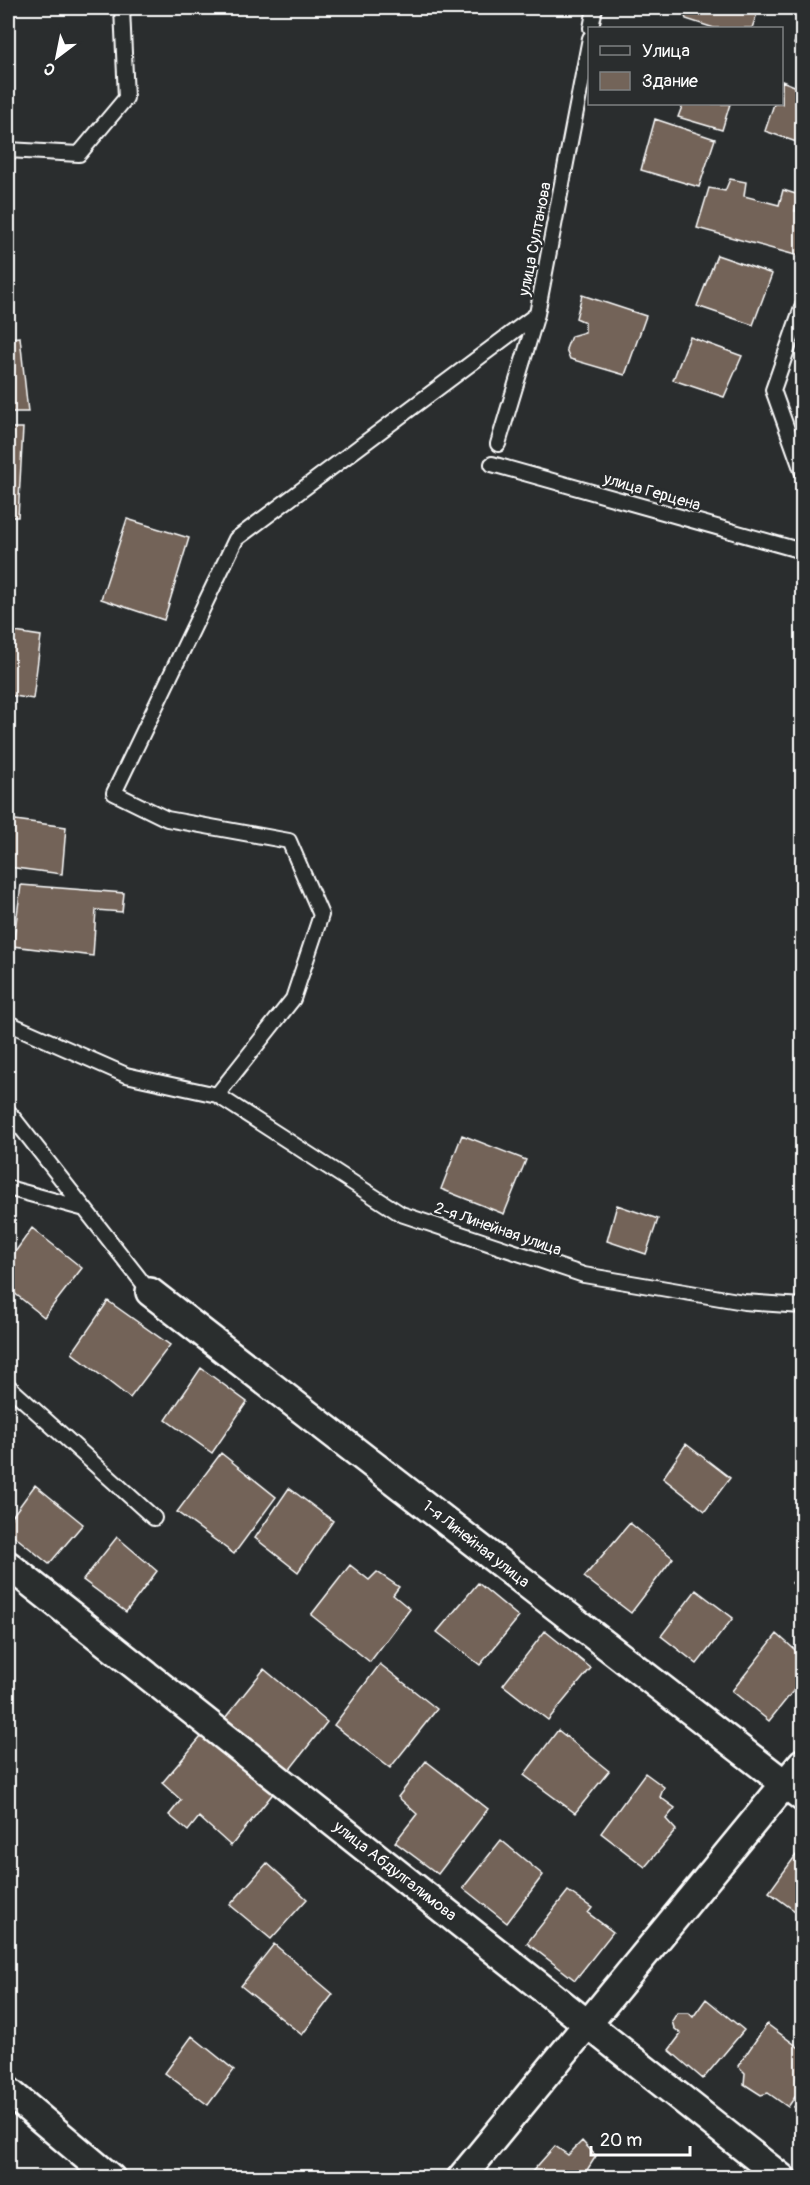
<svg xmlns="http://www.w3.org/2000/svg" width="810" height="2185" font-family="Pangolin,sans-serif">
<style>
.building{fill:#736459;stroke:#fff;stroke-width:1.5}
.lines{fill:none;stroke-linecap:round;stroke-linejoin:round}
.service-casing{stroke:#fff;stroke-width:18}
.minor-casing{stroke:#fff;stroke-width:32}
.service{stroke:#2a2d2e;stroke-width:14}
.minor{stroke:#2a2d2e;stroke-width:27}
.labels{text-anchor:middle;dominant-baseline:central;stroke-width:5;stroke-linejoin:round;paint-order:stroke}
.street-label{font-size:16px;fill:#fff;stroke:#2a2d2e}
</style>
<rect width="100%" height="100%" fill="#2a2d2e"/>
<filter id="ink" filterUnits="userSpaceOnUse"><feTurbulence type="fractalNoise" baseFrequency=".0167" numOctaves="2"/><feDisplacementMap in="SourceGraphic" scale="12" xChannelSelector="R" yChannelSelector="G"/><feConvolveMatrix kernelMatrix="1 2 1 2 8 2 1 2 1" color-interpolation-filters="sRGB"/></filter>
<g filter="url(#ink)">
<!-- building -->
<path class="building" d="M682 8H759L752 28H714L686 19Z
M802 20V47L794 44Z
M782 81 802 89V144L765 131 774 104H782Z
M683 104H730L722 130 678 117Z
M655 119 715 139 699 187 641 170Z
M730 179 746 182 744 196 779 205 783 190 799 195 795 211 802 213V245L799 256 697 228 709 188 725 191Z
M717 255 772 274 753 325 697 306Z
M582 295 646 316 625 375 570 359 566 349 571 336 585 332V322L576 318Z
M20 337 28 412H8V338Z
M690 337 742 356 724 397 673 380Z
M8 428H23L18 517H8Z
M127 519 189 538 164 620 101 599Z
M8 631 41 636 33 699 8 695Z
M8 819 66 827 62 874 8 867Z
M21 885 124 893 122 912 96 910 93 956 13 946Z
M462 1135 526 1160 504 1214 441 1189Z
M617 1205 658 1219 646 1254 607 1241Z
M32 1228 82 1268 44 1317 8 1288V1262Z
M108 1301 170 1345 130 1398 72 1353Z
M201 1368 247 1402 212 1453 166 1420Z
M686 1444 730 1478 705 1511 663 1478Z
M221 1453 276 1497 234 1554 177 1512Z
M35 1485 83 1524 49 1564 8 1531V1522Z
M289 1488 333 1521 298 1572 255 1538Z
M630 1523 673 1558 631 1613 584 1577Z
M117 1537 157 1571 126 1612 83 1580Z
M350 1565 369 1580 377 1572 399 1587 393 1595 410 1609 370 1662 311 1615Z
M802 1570V1592L792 1583Z
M478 1583 519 1617 480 1665 437 1632Z
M696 1590 733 1618 697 1664 661 1636Z
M545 1631 591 1668 548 1720 503 1685Z
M777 1634 802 1656V1680L769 1721 732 1691Z
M380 1664 437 1709 390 1768 334 1725Z
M264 1669 327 1722 287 1773 225 1718Z
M558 1730 609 1771 575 1813 524 1775Z
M206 1731 275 1791 231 1846 199 1817 188 1831 169 1815 181 1800 162 1783Z
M426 1761 488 1809 438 1874 395 1842 417 1814 398 1797Z
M645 1773 664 1787 660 1797 675 1808 666 1819 676 1830 645 1867 601 1833Z
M501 1840 543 1875 507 1923 463 1888Z
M796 1855 802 1860V1916L769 1892Z
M267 1863 307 1899 271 1939 230 1905Z
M568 1891 592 1908 588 1913 613 1932 575 1980 527 1943Z
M274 1944 333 1994 302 2035 241 1986Z
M706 1999 744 2030 703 2079 669 2050 681 2034 674 2028 672 2021 677 2013H689L693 2017Z
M767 2024 802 2050V2087L788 2107 768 2093 761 2095 744 2084 745 2073 738 2066Z
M192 2036 234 2070 208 2105 165 2073Z
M802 2096V2114L794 2107Z
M582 2141 596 2156 587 2170 597 2178H536L531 2173 555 2146 568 2155Z"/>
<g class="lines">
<!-- service casing -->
<g class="service-casing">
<path id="service" d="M591 28 595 8
M8 150 79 154 126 98 122 8
M802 307 773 390 802 471
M498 444 537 314 590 38
M492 464 802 551
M8 1023 126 1075 217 1095 293 999 321 915 289 841 167 819 114 793 236 539 537 314
M217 1095 401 1214 584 1275 744 1302 802 1306
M8 1111 150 1292
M8 1188 85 1209
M8 1386 154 1518"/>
</g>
<!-- minor casing -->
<g class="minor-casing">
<path id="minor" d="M150 1292 802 1797
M8 1565 782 2178
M8 2091 111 2178
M461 2178 802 1763"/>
</g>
<!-- service -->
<use href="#service" class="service"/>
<!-- minor -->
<use href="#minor" class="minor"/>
</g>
</g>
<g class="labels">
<!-- street labels -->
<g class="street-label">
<text transform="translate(535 239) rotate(-79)">улица Султанова</text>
<text transform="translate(652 492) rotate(16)">улица Герцена</text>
<text transform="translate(498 1229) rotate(19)">2-я Линейная улица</text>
<text transform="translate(476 1544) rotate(38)">1-я Линейная улица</text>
<text transform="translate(395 1871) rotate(38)">улица Абдулгалимова</text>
</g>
</g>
<!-- margin -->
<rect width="810" height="2185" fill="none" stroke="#2a2d2e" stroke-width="30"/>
<rect x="15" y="15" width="780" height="2155" fill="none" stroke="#fff" stroke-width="2" filter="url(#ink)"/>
<!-- legend -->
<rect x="588" y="27" width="195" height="78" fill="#2a2d2e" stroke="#7f8182" stroke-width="1.5"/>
<rect x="600" y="46" width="30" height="9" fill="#2a2d2e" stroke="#7f8182" stroke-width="1.5"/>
<text x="642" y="57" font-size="18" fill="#ffffff">Улица</text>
<rect x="600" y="72" width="30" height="18" fill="#736459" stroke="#7f8182" stroke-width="1.5"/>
<text x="642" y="87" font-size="18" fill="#ffffff">Здание</text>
<!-- north arrow -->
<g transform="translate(57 57) rotate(212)" stroke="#2a2d2e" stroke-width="4.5" paint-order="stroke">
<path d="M0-4.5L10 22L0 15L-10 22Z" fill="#ffffff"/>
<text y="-9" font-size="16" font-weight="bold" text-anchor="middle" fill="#ffffff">С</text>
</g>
<!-- scale -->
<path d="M591 2146v9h99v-9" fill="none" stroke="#ffffff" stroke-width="3"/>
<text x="600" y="2146" font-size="18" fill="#ffffff" stroke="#2a2d2e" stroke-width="4.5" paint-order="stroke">20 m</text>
</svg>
